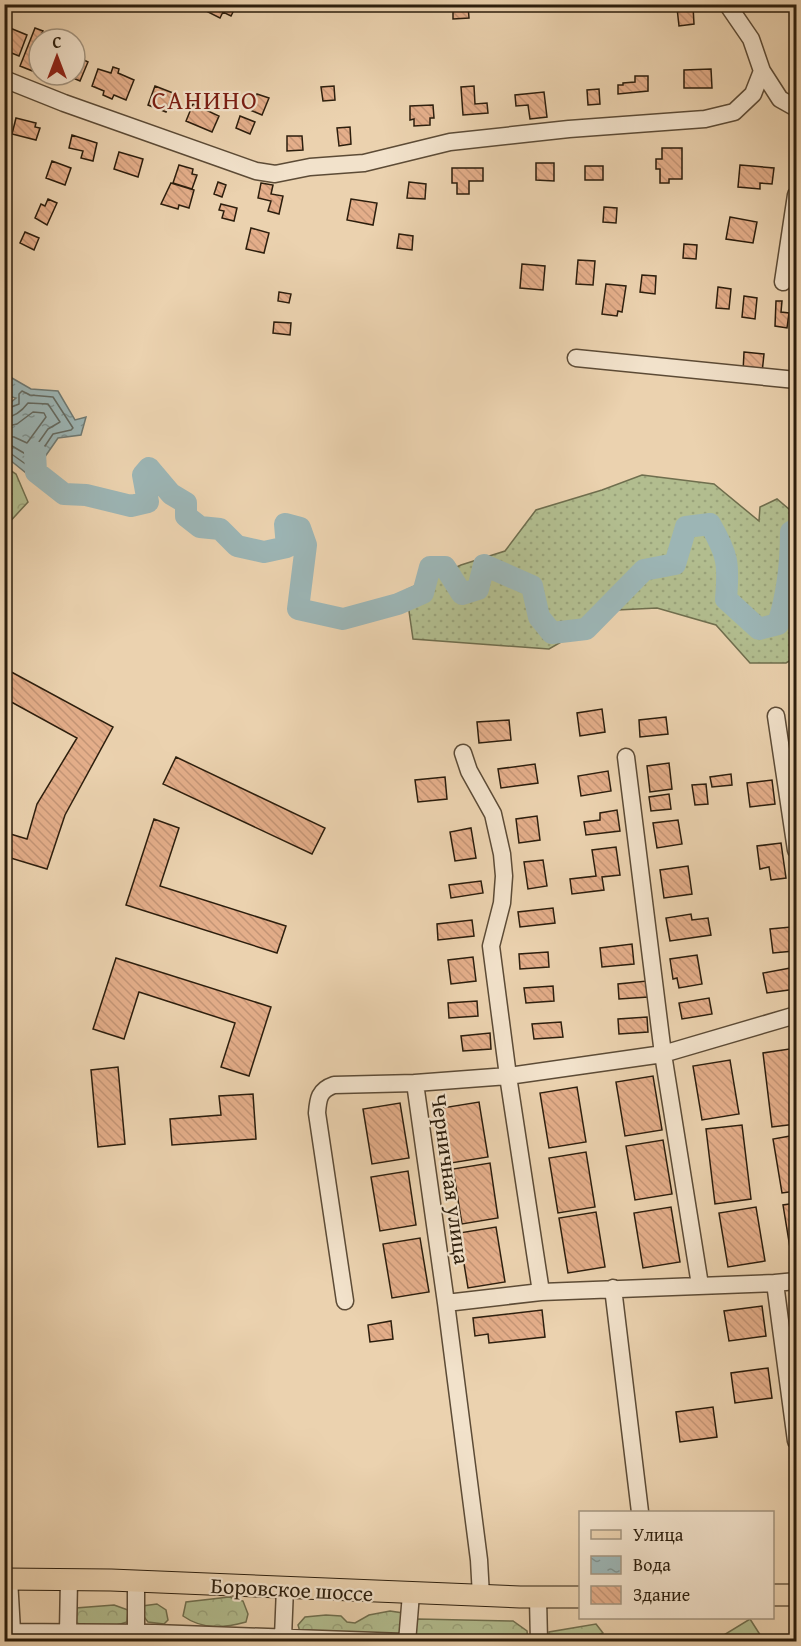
<svg xmlns="http://www.w3.org/2000/svg" width="801" height="1646" font-family="'Gentium Book Plus',serif">
<style>
.grass{fill:url(#grass-dots);stroke:#6f6e4e;stroke-width:1.5}
.forest{fill:url(#forest-crowns);stroke:#6f6e4e;stroke-width:1.5}
.garden{fill:#b2bd8f;stroke:#6f6e4e;stroke-width:1.5}
.water{fill:url(#water-ripples);stroke:#6f7972;stroke-width:1.5}
.lines{fill:none;stroke-linecap:round;stroke-linejoin:round}
.shore{stroke:#646a61;stroke-width:1.5}
.river{stroke:#9cb5b5;stroke-width:22}
.building{fill:url(#building-back-hatch);stroke:#2c1e0d;stroke-width:1.5}
.minor-casing{stroke:#5c4b36;stroke-width:19}
.major-casing{stroke:#2c1e0d;stroke-width:23}
.minor{stroke:#f2e2cb;stroke-width:16}
.major{stroke:#ebd2af;stroke-width:21}
.labels{text-anchor:middle;dominant-baseline:central;stroke-width:4.5;stroke-linejoin:round;paint-order:stroke}
.street-label{font-size:22px;fill:#2c1e0d;stroke:#f2e2cb}
.quarter-label{font-size:26px;letter-spacing:1.5px;fill:#7a1f14;stroke:#f2e2cb}
</style>
<defs>
<pattern id="grass-dots" width="8" height="8" patternUnits="userSpaceOnUse" patternTransform="scale(1.5)"><rect width="8" height="8" fill="#b2bd8f"/><path d="M2 2h.1M6 6h.1" fill="none" stroke="#99a27a" stroke-width="1.8" stroke-linecap="round"/></pattern>
<pattern id="forest-crowns" width="20" height="18" patternUnits="userSpaceOnUse" patternTransform="scale(1.5)"><rect width="20" height="18" fill="#b2bd8f"/><path d="M2 6a3 3 0 1 1 6 0M12 15a3 3 0 1 1 6 0" fill="none" stroke="#99a27a"/></pattern>
<pattern id="water-ripples" width="26" height="14" patternUnits="userSpaceOnUse" patternTransform="scale(1.5)"><rect width="26" height="14" fill="#9cb5b5"/><path d="M2 4q2-2 4 0t4 0M15 11q2-2 4 0t4 0" fill="none" stroke="#7f9392"/></pattern>
<pattern id="building-back-hatch" width="6" height="6" patternUnits="userSpaceOnUse" patternTransform="scale(1.5)"><rect width="6" height="6" fill="#e4ae8a"/><path d="M-1 5l2 2M0 0l6 6M5-1l2 2" fill="none" stroke="#c49576"/></pattern>
</defs>
<rect width="100%" height="100%" fill="#ebd2af"/>
<filter id="stains"><feTurbulence type="fractalNoise" baseFrequency=".00333" numOctaves="4"/><feColorMatrix values="0 0 0 0 .2 0 0 0 0 .09 0 0 0 0 .02 0 0 0 .5 -.17"/></filter>
<radialGradient id="worn" r=".72"><stop offset=".6" stop-color="#630" stop-opacity="0"/><stop offset="1" stop-color="#630" stop-opacity=".3"/></radialGradient>
<!-- grass -->
<path class="grass" d="M642 475 714 484 759 521 760 507 777 499 796 515V657L786 663H750L716 625 657 608 617 610 549 649 413 639 406 590 461 565 505 551 536 510 602 490Z"/>
<!-- forest -->
<path class="forest" d="M5 467 16 474 28 502 5 527Z
M229 1597 243 1601 248 1614 246 1622C224 1628 203 1630 183 1616L186 1602Z
M157 1604 166 1610 168 1620 164 1624 148 1622 141 1613 142 1606Z
M114 1605 128 1610 127 1622C110 1628 93 1628 76 1623V1608Z
M390 1611 403 1613 402 1629 398 1635 300 1632 298 1625 305 1617 326 1615 341 1616 347 1622 355 1623 369 1615Z
M418 1619 513 1621 527 1631 528 1641 415 1642C412 1633 414 1626 418 1619Z
M596 1624 603 1633 586 1641H549V1632Z"/>
<!-- garden -->
<path class="garden" d="M750 1619 764 1641H714Z"/>
<!-- water -->
<path class="water" d="M5 374 31 389 58 391 75 420 86 417 81 435 58 438 42 461V477L36 481 5 456V407L16 398 5 395Z"/>
<g class="lines">
<!-- shore -->
<path class="shore" d="M4 410 19 404V394L22 391 30 395 53 397 73 428 71 430 53 434 37 458 34 470 10 453 4 452
M4 418C15 417 22 411 28 403L48 404 60 422 48 429 29 456 12 446 4 445
M4 427 17 424 33 412 44 413 46 417 27 443 14 437 4 436"/>
<!-- river -->
<path class="river" d="M35 452 36 472 64 494 86 495 131 506 148 502 143 475 149 468 171 494 186 503V516L200 527 220 529 237 546 264 552 287 547 285 524 300 528 306 545 298 609 343 619 398 604 423 593 430 567H445L462 594 478 589 484 565 532 586 539 617 552 633 586 629 644 570 675 564 686 527 710 524C728 555 729 564 726 599L759 629 778 624C788 593 791 564 791 532L796 529"/>
</g>
<!-- building -->
<path class="building" d="M210 4H237L231 16 223 12 220 18 206 11Z
M468 5 469 18 453 19V6Z
M693 6 694 24 679 26 677 8Z
M10 28 27 35 19 56 4 50V41Z
M35 28 43 31 38 42 39 63 35 72 20 66Z
M75 56 88 62 80 81 66 75H75Z
M113 67 119 69 118 73 134 80 126 100 114 95 112 99 103 95 104 91 92 86 98 69 111 73Z
M711 69 712 88H684V70Z
M635 76H648V91L618 94V85H623V83L635 82Z
M155 86 173 93 166 112 148 105Z
M334 86 335 100 323 101 321 87Z
M474 86 475 104 487 103 488 113 463 115 461 87Z
M599 89 600 104 588 105 587 90Z
M544 92 547 117 530 119 528 105 516 106 515 95Z
M257 94 269 98 262 115 250 110Z
M193 104 219 116 212 132 186 121Z
M433 105 434 118H430V125L414 126V119L410 120V106Z
M240 116 255 122 250 134 236 128Z
M16 118 36 123 35 127 40 128 36 140 12 134Z
M350 127 351 144 339 146 337 128Z
M72 135 97 143 93 161 81 158 83 151 69 148Z
M287 136H302L303 150 287 151Z
M662 148H682V179H669V183H660V169H656V159H662Z
M119 152 143 159 138 177 114 169Z
M52 161 71 168 65 185 46 178Z
M536 163H554V181L536 180Z
M179 165 193 169 192 174 197 175 192 189 173 183Z
M740 165 774 168 772 184 760 183V189L738 187Z
M585 166H603V180H585Z
M452 168H483V181H469V194H457V183H452Z
M218 182 226 185 222 197 214 194Z
M409 182 426 184 425 199 407 198Z
M171 183 194 190 189 208 179 205 178 209 161 204Z
M261 183 273 185 271 194 283 196 279 214 268 211 271 201 258 198Z
M48 199 57 203 47 225 35 218 41 204 45 206Z
M351 199 377 203 373 225 347 220Z
M221 204 237 208 234 221 222 218 224 211 219 210Z
M604 207 617 208 616 223 603 222Z
M730 217 757 222 753 243 726 239Z
M251 228 269 233 264 253 246 249Z
M25 232 39 238 34 250 20 243Z
M399 234 413 236 412 250 397 248Z
M684 244 697 245 696 259 683 258Z
M578 260 595 261 593 285 576 284Z
M522 264 545 266 543 290 520 288Z
M642 275 656 276 655 294 640 292Z
M606 284 626 286 622 312 618 311 617 316 602 314Z
M718 287 731 289 729 309 716 308Z
M279 292 291 294 289 303 278 301Z
M744 296 757 298 755 319 742 317Z
M776 301H782L781 312 789 313 787 328 775 326Z
M274 322 291 323 290 335 273 333Z
M744 352 764 354 762 373 743 372Z
M4 668 113 727 65 815 47 869 4 856V832L27 839 37 804 77 738 4 698Z
M602 709 605 732 580 736 577 713Z
M666 717 668 734 640 737 639 720Z
M509 720 511 740 479 743 477 722Z
M176 757 325 828 312 854 163 784Z
M669 763 672 789 650 792 647 766Z
M535 764 538 783 501 788 498 769Z
M608 771 611 791 581 796 578 776Z
M731 774 732 785 712 787 710 777Z
M445 777 447 799 418 802 415 780Z
M772 780 775 804 750 807 747 783Z
M706 784 708 804 695 805 692 785Z
M669 794 671 809 651 811 649 797Z
M617 810 620 831 586 835 584 822 600 820V813Z
M537 816 540 840 519 843 516 819Z
M154 819 179 828 160 886 286 926 277 953 126 905Z
M678 820 682 844 657 848 653 823Z
M471 828 476 858 455 861 450 832Z
M781 843 786 878 771 880 769 867 760 869 757 846Z
M616 847 620 875 602 877 604 890 572 894 570 879 596 876 592 850Z
M543 860 547 886 528 889 524 862Z
M688 866 692 894 664 898 660 870Z
M481 881 483 893 451 898 449 885Z
M553 908 555 923 520 927 518 912Z
M691 914 692 920 708 918 711 935 670 941 666 918Z
M472 920 474 936 438 940 437 924Z
M791 927 794 951 773 953 770 929Z
M632 944 634 964 602 967 600 948Z
M548 952 549 967 520 969 519 954Z
M697 955 702 984 679 988 677 978 673 979 670 959Z
M473 957 476 981 451 984 448 960Z
M116 958 271 1007 249 1076 221 1067 235 1023 139 992 124 1039 93 1029Z
M796 967V989L767 993 763 973Z
M647 981 648 997 619 999 618 984Z
M553 986 554 1001 526 1003 524 988Z
M709 998 712 1014 682 1019 679 1003Z
M477 1001 478 1016 449 1018 448 1003Z
M647 1017 648 1032 619 1034 618 1019Z
M561 1022 563 1037 534 1039 532 1024Z
M490 1033 491 1049 463 1051 461 1036Z
M796 1048V1124L772 1127 763 1053Z
M730 1060 739 1114 702 1120 693 1066Z
M118 1067 125 1144 98 1147 91 1070Z
M653 1076 662 1130 625 1136 616 1082Z
M577 1087 586 1142 549 1148 540 1093Z
M253 1094 256 1139 172 1145 170 1119 221 1115 219 1096Z
M479 1102 488 1157 451 1163 442 1108Z
M400 1103 409 1158 372 1164 363 1109Z
M742 1125 751 1199 715 1204 706 1129Z
M796 1135V1191L782 1193 773 1139Z
M663 1140 672 1194 635 1200 626 1146Z
M586 1152 595 1207 558 1213 549 1158Z
M490 1163 498 1218 462 1224 453 1169Z
M408 1171 416 1225 380 1231 371 1177Z
M796 1203V1259L792 1260 783 1205Z
M671 1207 680 1262 643 1268 634 1213Z
M756 1207 765 1261 728 1267 719 1213Z
M596 1212 605 1267 568 1273 559 1218Z
M496 1227 505 1282 468 1288 459 1233Z
M420 1238 429 1292 392 1298 383 1244Z
M762 1306 766 1336 729 1341 724 1311Z
M542 1310 545 1337 489 1343 488 1334 475 1336 473 1318Z
M391 1321 393 1339 370 1342 368 1325Z
M768 1368 772 1398 735 1403 731 1373Z
M713 1407 717 1437 680 1442 676 1412Z"/>
<g class="lines">
<!-- minor casing -->
<g class="minor-casing">
<path id="minor" d="M762 71 780 99 796 108
M4 79 64 103 256 171 275 174 310 167 364 163 450 142 569 129 705 119 734 112 753 94 762 71 751 39 727 4
M783 282 796 195
M576 358 796 380
M776 716 796 850
M463 753 469 771 493 814 502 854 504 876 502 903 491 946 508 1076 541 1292
M626 757 663 1054 700 1285
M415 1083 446 1303 479 1560 481 1596
M775 1283 796 1441
M613 1288 640 1512
M345 1301 317 1113C318 1099 319 1090 334 1085L415 1083 508 1076 663 1054 796 1015
M446 1303 541 1292 775 1283 796 1281
M9 1579 12 1631
M136 1582V1633
M538 1598 539 1642
M4 1632 155 1633 404 1642
M68 1632 69 1579
M283 1637 285 1588
M407 1642 411 1594"/>
</g>
<!-- major casing -->
<g class="major-casing">
<path id="major" d="M4 1579 111 1580 520 1597H580
M772 1595H796"/>
</g>
<!-- minor -->
<use href="#minor" class="minor"/>
<!-- major -->
<use href="#major" class="major"/>
</g>
<g class="labels">
<!-- street labels -->
<g class="street-label">
<text transform="translate(451 1179) rotate(82)">Черничная улица</text>
<text transform="translate(292 1589) rotate(3)">Боровское шоссе</text>
</g>
<!-- quarter labels -->
<g class="quarter-label">
<text x="205" y="99">САНИНО</text>
</g>
</g>
<!-- margin -->
<rect width="801" height="1646" fill="none" stroke="#ebd2af" stroke-width="24"/>
<rect x="6" y="6" width="789" height="1634" fill="none" stroke="#2c1e0d" stroke-width="3"/>
<rect x="12" y="12" width="777" height="1622" fill="none" stroke="#2c1e0d" stroke-width="1.5"/>
<!-- legend -->
<rect x="579" y="1511" width="195" height="108" fill="#f2e2cb" stroke="#a3947f" stroke-width="1.5"/>
<rect x="591" y="1530" width="30" height="9" fill="#ebd2af" stroke="#a3947f" stroke-width="1.5"/>
<text x="633" y="1541" font-size="18" fill="#2c1e0d">Улица</text>
<rect x="591" y="1556" width="30" height="18" fill="url(#water-ripples)" stroke="#a3947f" stroke-width="1.5"/>
<text x="633" y="1571" font-size="18" fill="#2c1e0d">Вода</text>
<rect x="591" y="1586" width="30" height="18" fill="url(#building-back-hatch)" stroke="#a3947f" stroke-width="1.5"/>
<text x="633" y="1601" font-size="18" fill="#2c1e0d">Здание</text>
<!-- north arrow -->
<g transform="translate(57 57)"><circle r="28" fill="#f2e2cb" stroke="#a3947f" stroke-width="1.5"/>
<path d="M0-4.5L10 22L0 15L-10 22Z" fill="#8f2418"/>
<text y="-9" font-size="16" font-weight="bold" text-anchor="middle" fill="#2c1e0d">С</text>
</g>
<rect width="100%" height="100%" filter="url(#stains)"/>
<rect width="100%" height="100%" fill="url(#worn)"/>
</svg>
